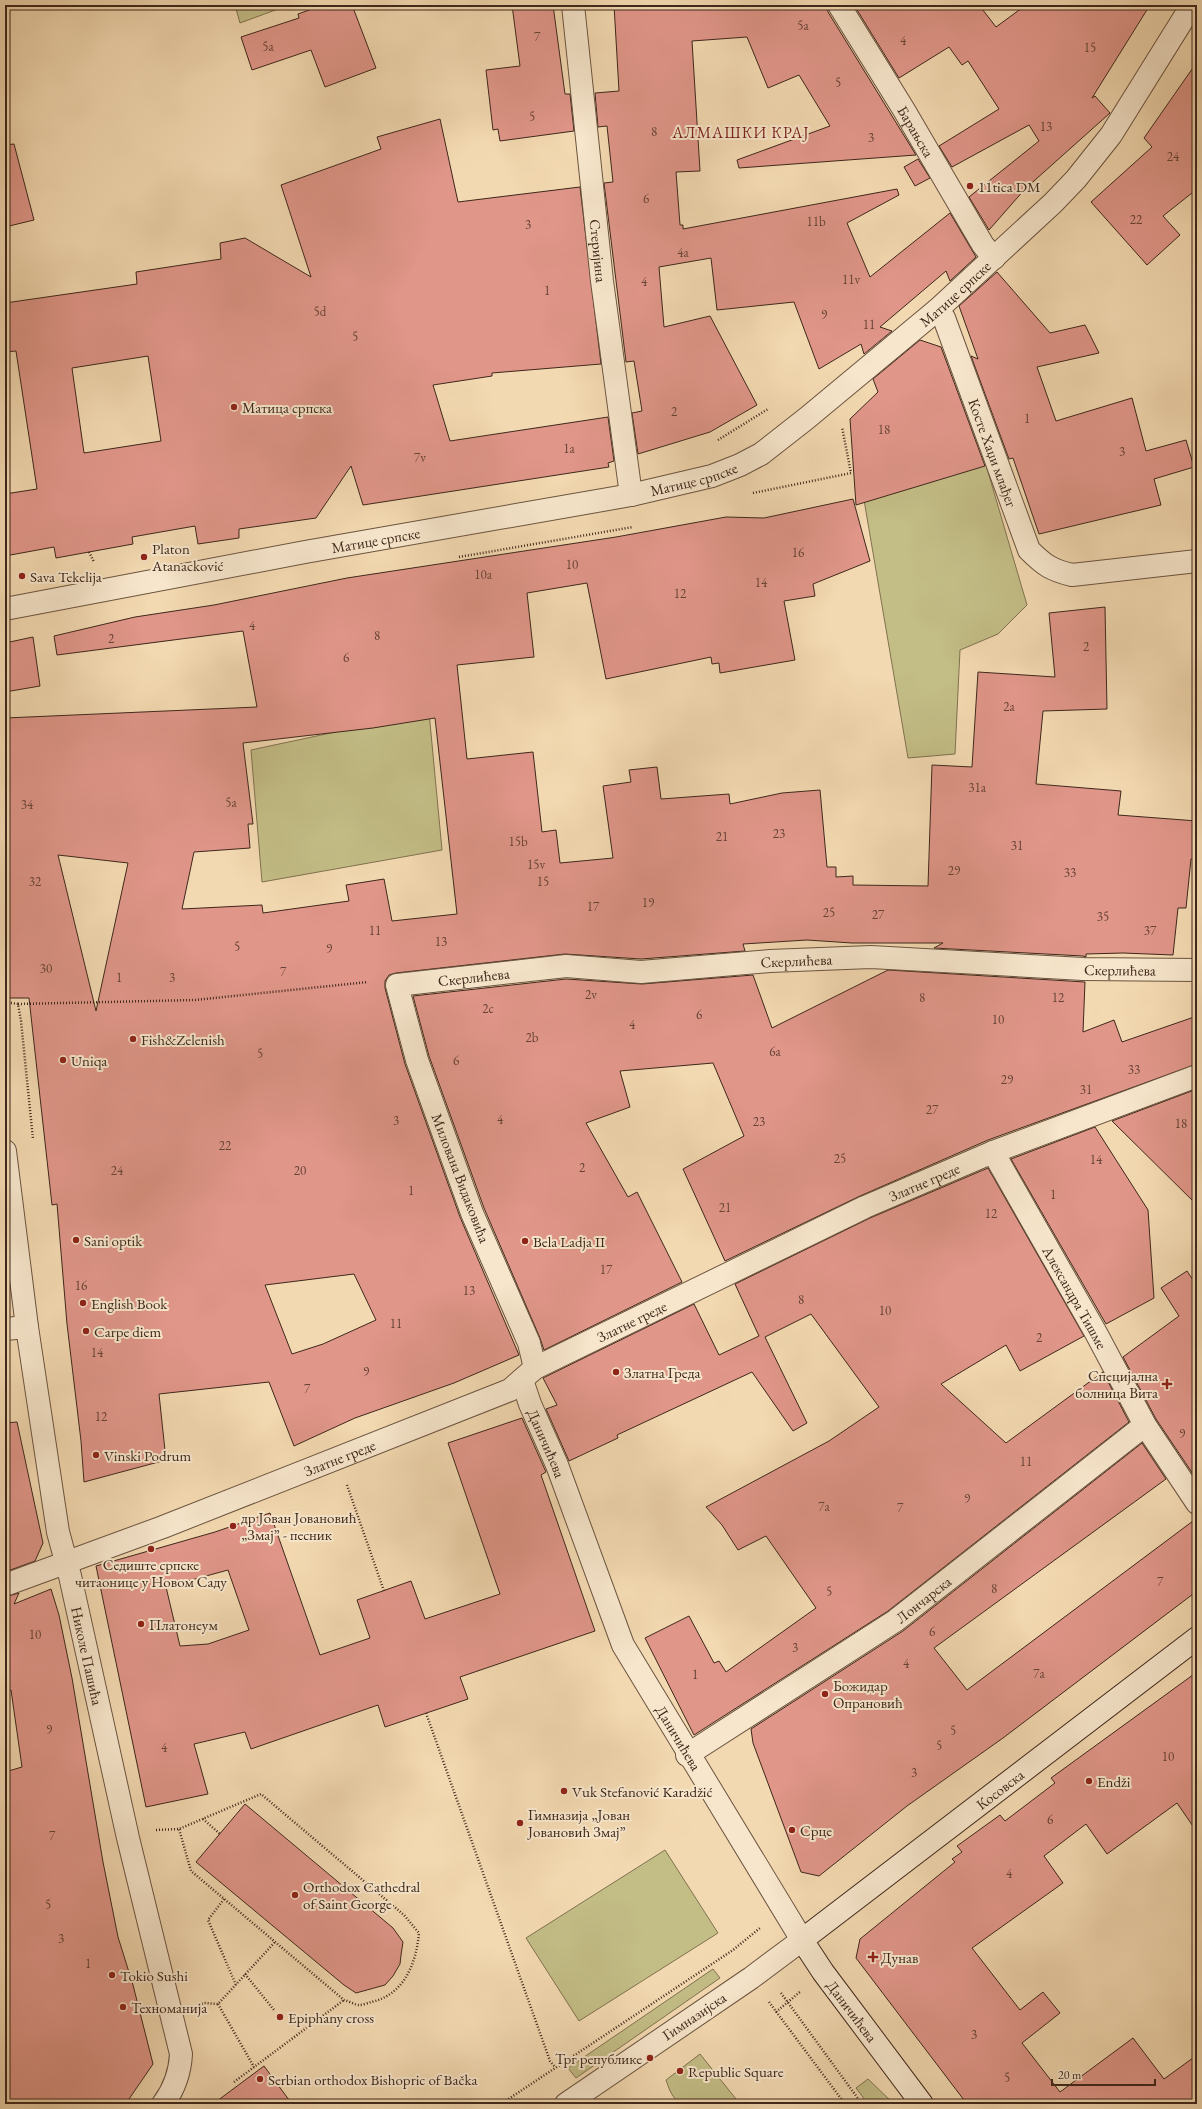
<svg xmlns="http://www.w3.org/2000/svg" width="1202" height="2109" font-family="'EB Garamond',serif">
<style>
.green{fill:#c3bd86;stroke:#807250}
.building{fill:#e09689;stroke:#3e271b;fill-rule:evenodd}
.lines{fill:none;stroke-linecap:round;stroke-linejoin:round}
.street-casing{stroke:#6b5440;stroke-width:24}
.secondary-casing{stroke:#3e271b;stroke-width:24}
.path{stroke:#3e271b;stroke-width:2.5;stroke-dasharray:1 2;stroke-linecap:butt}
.street{stroke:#f7e6cc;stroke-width:22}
.secondary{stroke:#f7e6cc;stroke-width:22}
.poi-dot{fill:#8f2418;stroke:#f7e6cc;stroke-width:1.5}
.labels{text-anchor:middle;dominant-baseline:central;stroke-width:4;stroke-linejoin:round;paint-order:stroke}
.number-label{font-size:13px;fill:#664336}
.street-label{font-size:15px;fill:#3e271b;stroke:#f7e6cc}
.poi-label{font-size:15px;fill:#3e271b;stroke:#f7e6cc;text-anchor:start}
.neighbourhood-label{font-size:16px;letter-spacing:1px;fill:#7a1f14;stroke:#f7e6cc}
</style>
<rect width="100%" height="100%" fill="#f3d9b1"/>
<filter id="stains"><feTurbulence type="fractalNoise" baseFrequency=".005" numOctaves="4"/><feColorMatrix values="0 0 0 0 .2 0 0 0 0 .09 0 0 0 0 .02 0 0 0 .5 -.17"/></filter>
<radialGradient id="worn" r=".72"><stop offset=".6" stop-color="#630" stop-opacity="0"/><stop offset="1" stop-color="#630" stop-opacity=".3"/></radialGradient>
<!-- green -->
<path class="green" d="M235 5H289L240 23Z
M986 465 1027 605 998 634 960 650 955 754 908 758 863 494Z
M429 712 442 850 262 882 251 750Z
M665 1850 718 1933 579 2021 526 1938Z
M713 1969 720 1978 576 2078 568 2068Z
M700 2054 740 2104H681C672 2098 669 2089 666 2080Z
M868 2079 894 2104H868L856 2088Z"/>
<!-- building -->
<path class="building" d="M323 5H352L376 68 325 87 311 50 252 70 241 37 299 18 298 14Z
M512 5H553L565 94H570L574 131 500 141 498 129 493 130 486 70 520 66Z
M614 5H827L828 12 916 155 739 168 737 160 830 126 799 75 768 88 747 37 692 41 700 171 676 172 680 225H683V229L897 189 899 195 847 223 870 277 950 213 976 257 950 281 946 271 880 327 892 331 864 354 861 344 819 369 794 302 717 310 711 258 659 267 664 327 710 316 757 405 710 432 638 454 632 413 642 411 634 361 626 362 604 183 613 182 607 126 598 127 595 93 619 91Z
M854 5H979L996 27 1026 5H1150L1092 98 1095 96 1110 113 1025 189 989 230 969 197 1039 141 1029 125 952 167 939 146 999 109 968 61 962 65 949 47 899 78Z
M1197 62V189L1163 216 1180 235 1147 265 1091 202 1152 147 1144 138Z
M440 119 458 202 580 187 601 364 492 373V376L433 385 450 441 608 417 614 461 608 463 609 467 363 505 351 466 316 518 239 529V538L198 544 195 526 132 537 133 544 56 558 54 547 5 556V494L37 489 16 351 5 352V303L137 284 136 272 221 259 220 243 245 238 311 277 281 185 381 149 377 137ZM148 356 161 441 84 453 72 368Z
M14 144 34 220 5 227V145Z
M918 159 930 178 915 186 904 167Z
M997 272 1050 333 1085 325 1099 353 1037 367 1056 421 1132 398 1146 451 1186 440 1194 467 1154 479 1161 505 1039 534 1013 458 1009 459 971 356 978 359 959 306Z
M920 340 941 347 985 466 856 505 850 419 878 392 873 379Z
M853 499 870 561 813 584 815 596 784 601 795 660 720 673 719 663 712 664 711 657 606 679 587 583 527 593 534 657 457 665 467 759 533 752 542 832 556 830 560 863 613 858 603 786 631 782 629 770 657 767 661 799 729 794 730 804 782 793 820 790 827 867H836V877L853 876V885L928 886 932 765 972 767 978 672 1055 677 1049 613 1105 607 1107 709 1043 711 1036 784 1121 791 1118 815 1197 821V859H1191L1186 908H1178L1173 955 1123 953 1086 954V957L1083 956 934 948 943 943H852L807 940 743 944 745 951 641 959 565 954 396 973 389 975 385 981V988L405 1064 460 1217 519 1355 454 1383 355 1418 294 1446 269 1382 159 1394 166 1460 84 1482 81 1441 67 1324 57 1204 52 1205 29 998H5V718L257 707 243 631 57 655 54 636 135 617 214 605 347 578 616 537 726 517 764 518ZM435 718 457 914 392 921 384 879 346 885 349 901 263 913 262 905 182 909 194 852 250 848 248 824H253L243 743 373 728ZM58 855 128 863 96 1011ZM354 1274 376 1320 323 1344 292 1354 265 1285Z
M33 637 40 686 5 692V643Z
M888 970 1085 982 1083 1032 1114 1020 1122 1042 1197 1016V1064L988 1140 860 1196 725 1261 683 1169 744 1136 713 1063 620 1071 630 1107 586 1123 628 1197 637 1192 682 1282 544 1350 540 1338 484 1208 429 1056 413 996 566 979 642 984 753 975 772 1028Z
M1197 1089V1205L1112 1121Z
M1095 1127 1148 1210 1154 1298 1106 1324 1011 1159Z
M988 1168 1084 1336 1020 1371 1006 1345 941 1384 1006 1443 1103 1372 1129 1422 888 1611 694 1735 645 1638 689 1616 714 1663 719 1661 726 1672 816 1608 766 1536 738 1550 722 1525 706 1507 829 1441 879 1407 811 1314 765 1337 807 1423 793 1431 752 1372 617 1435 618 1438 569 1461 546 1409 557 1405 543 1378 694 1304 719 1355 759 1336 735 1284 870 1218Z
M1187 1271 1197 1286V1480L1156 1419 1123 1357 1179 1316 1161 1288Z
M522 1418 546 1472 541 1475 595 1631 460 1677 468 1699 385 1727 378 1705 251 1749 245 1732 194 1744 208 1794 146 1807 96 1566 215 1532 270 1513 320 1655 370 1638 357 1600 411 1581 425 1619 500 1594 448 1443ZM228 1570 249 1630 208 1644 180 1646 166 1587Z
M17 1422 43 1543 35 1561 5 1572V1423Z
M1142 1443 1166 1479 934 1648 967 1690 1197 1518V1591L1003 1738 907 1806 819 1876 801 1872 753 1743 751 1729 903 1631Z
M51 1589 59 1615 72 1678 103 1862 118 1937 133 1985 153 2064 129 2099 123 2104H5V1772L22 1767 11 1690 5 1692V1597L19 1593 14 1604Z
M1197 1672V1832L1177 1803 1107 1854 1086 1824 1044 1856 1063 1883 972 1948 1020 2010 1043 1992 1060 2013 1022 2043 1060 2092 1133 2038 1164 2079 1197 2055V2104H967L856 1958 860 1939 955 1862 952 1859 962 1852 957 1846 1000 1815 1005 1821 1055 1783 1051 1778Z
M245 1804 393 1928 403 1942 401 1955 400 1964 393 1976 385 1985 356 1993 344 1985 196 1862Z
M264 2066 292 2104H213Z"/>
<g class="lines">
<!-- street casing -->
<g class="street-casing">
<g id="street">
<path id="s1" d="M573 5 602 281 631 495"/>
<path id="s2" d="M839 5 904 110 983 245 994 258"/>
<path id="s3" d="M937 310 944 318 1029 550C1044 565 1051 570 1072 575L1197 561"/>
<path id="s4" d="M5 609 305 552 631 495 712 476 740 465 761 454 807 418 937 310 1053 203 1076 179 1111 135 1192 5"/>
<path id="s5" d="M5 1151 27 1327 58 1532 70 1576 128 1838 181 2054C180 2073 175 2088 163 2104"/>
<path id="s6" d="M993 1152 1096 1333 1145 1425 1197 1503"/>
<path d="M5 1329 27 1327"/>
<path id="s7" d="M535 1368 529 1343 472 1213 417 1060 397 985 566 966 641 972 770 961 871 957 1083 969 1197 970"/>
<path id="s8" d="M522 1380 530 1404 557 1465 623 1645 802 1940 751 1978 566 2104"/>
<path id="s9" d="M5 1585 163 1527 510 1390 535 1368 865 1207 993 1152 1197 1076"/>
<path id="s10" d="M687 1755 895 1621 1145 1425"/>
</g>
</g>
<!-- secondary casing -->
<g class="secondary-casing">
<g id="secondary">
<path id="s11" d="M922 2104 823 1972 802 1940 1197 1638"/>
</g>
</g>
<!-- path -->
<path class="path" d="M718 440 768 409
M753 493 851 473 842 427
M89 552 94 562
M459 557 633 527
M5 1002 18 1004 21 1021 33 1139
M18 1004 195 1000 368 982
M347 1485 384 1591
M426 1713 550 2061 555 2067
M203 1819 220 1834
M156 1830 179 1829 261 1794 404 1915 419 1933C416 1964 404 1995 371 2002 368 2003 363 2005 359 2005 355 2005 349 2001 344 2000L191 1871 179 1829
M224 1899 208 1920 236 1985
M245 1974 274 2010
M781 1993 862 2104
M769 2002 845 2104
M218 2004 254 2067
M199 2005 204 2003 218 2004 275 1942
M776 2012 801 1991
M234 2082 344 2000
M501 2104 733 1950 760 1928"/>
<!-- street -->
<use href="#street" class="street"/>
<!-- secondary -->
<use href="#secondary" class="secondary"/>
</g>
<!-- markers -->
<g class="poi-dot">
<circle cx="970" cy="186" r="4"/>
<circle cx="234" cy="407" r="4"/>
<circle cx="144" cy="557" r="4"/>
<circle cx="22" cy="576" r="4"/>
<circle cx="133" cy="1039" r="4"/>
<circle cx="63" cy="1060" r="4"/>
<circle cx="76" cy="1240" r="4"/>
<circle cx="525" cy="1241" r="4"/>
<circle cx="83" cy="1303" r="4"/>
<circle cx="86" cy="1331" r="4"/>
<circle cx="616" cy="1372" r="4"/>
<path d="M1165 1378h4v4h4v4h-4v4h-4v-4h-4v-4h4z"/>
<circle cx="96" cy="1455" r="4"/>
<circle cx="233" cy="1526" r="4"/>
<circle cx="151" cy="1549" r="4"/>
<circle cx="141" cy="1624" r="4"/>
<circle cx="825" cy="1694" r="4"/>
<circle cx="1089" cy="1781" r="4"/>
<circle cx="564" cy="1791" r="4"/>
<circle cx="520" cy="1823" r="4"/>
<circle cx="792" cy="1830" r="4"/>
<circle cx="295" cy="1895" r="4"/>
<path d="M871 1951h4v4h4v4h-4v4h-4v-4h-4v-4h4z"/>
<circle cx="112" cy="1975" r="4"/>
<circle cx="123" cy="2007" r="4"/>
<circle cx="280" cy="2017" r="4"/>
<circle cx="650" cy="2058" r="4"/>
<circle cx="680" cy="2071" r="4"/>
<circle cx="260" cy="2079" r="4"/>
</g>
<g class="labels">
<!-- number labels -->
<g class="number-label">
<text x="803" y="25">5a</text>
<text x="537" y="36">7</text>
<text x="903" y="40">4</text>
<text x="268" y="46">5a</text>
<text x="1090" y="47">15</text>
<text x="838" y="82">5</text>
<text x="532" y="116">5</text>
<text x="1046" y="126">13</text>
<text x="654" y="131">8</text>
<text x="871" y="137">3</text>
<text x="1173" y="156">24</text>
<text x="646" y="198">6</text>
<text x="1136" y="219">22</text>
<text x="816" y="221">11b</text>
<text x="528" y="224">3</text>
<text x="683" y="252">4a</text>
<text x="851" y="279">11v</text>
<text x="644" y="281">4</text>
<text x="547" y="290">1</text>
<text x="320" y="311">5d</text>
<text x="824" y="314">9</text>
<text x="869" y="324">11</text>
<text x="355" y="336">5</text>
<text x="674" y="411">2</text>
<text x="1027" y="418">1</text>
<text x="884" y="429">18</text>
<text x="569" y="448">1a</text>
<text x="1122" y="451">3</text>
<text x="420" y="457">7v</text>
<text x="798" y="552">16</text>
<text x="572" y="564">10</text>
<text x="483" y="574">10a</text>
<text x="761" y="582">14</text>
<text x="680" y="593">12</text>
<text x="252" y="625">4</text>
<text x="377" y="635">8</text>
<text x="111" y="638">2</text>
<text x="1086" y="646">2</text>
<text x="346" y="657">6</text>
<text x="1009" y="706">2a</text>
<text x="977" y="787">31a</text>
<text x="231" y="802">5a</text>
<text x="27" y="804">34</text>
<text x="779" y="833">23</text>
<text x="722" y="836">21</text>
<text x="518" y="841">15b</text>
<text x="1017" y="845">31</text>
<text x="536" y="864">15v</text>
<text x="954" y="870">29</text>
<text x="1070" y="872">33</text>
<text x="35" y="881">32</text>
<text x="543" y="881">15</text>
<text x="648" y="902">19</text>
<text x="593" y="906">17</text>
<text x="829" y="912">25</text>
<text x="878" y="914">27</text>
<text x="1103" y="916">35</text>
<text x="375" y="930">11</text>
<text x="1150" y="930">37</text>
<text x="441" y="941">13</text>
<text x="237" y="946">5</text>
<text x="329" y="948">9</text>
<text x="46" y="968">30</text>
<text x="283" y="971">7</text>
<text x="119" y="977">1</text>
<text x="172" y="977">3</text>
<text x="591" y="994">2v</text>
<text x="922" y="997">8</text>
<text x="1058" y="997">12</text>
<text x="488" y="1008">2c</text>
<text x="699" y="1014">6</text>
<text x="998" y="1019">10</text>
<text x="632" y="1024">4</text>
<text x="532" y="1037">2b</text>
<text x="775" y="1051">6a</text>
<text x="260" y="1053">5</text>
<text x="456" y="1060">6</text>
<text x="1134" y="1069">33</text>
<text x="1007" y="1079">29</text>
<text x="1086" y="1089">31</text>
<text x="932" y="1109">27</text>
<text x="500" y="1119">4</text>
<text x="396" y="1120">3</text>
<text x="759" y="1121">23</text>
<text x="1181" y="1123">18</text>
<text x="225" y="1145">22</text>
<text x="840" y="1158">25</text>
<text x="1096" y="1159">14</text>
<text x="582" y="1167">2</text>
<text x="117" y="1170">24</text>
<text x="300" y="1170">20</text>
<text x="411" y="1190">1</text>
<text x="1053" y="1194">1</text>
<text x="725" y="1207">21</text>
<text x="991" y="1213">12</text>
<text x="606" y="1269">17</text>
<text x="81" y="1285">16</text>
<text x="469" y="1290">13</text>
<text x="801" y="1299">8</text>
<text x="885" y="1310">10</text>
<text x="396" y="1323">11</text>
<text x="1039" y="1337">2</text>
<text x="97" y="1352">14</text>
<text x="366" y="1371">9</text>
<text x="307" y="1388">7</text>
<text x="101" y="1416">12</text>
<text x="1182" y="1433">9</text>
<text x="1026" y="1461">11</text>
<text x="967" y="1498">9</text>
<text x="824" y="1506">7a</text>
<text x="900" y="1507">7</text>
<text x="1160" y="1581">7</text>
<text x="994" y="1588">8</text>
<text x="829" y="1591">5</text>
<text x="932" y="1631">6</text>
<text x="35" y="1634">10</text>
<text x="795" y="1647">3</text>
<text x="906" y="1663">4</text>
<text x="1039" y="1673">7a</text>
<text x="695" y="1674">1</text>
<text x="49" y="1729">9</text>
<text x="953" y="1730">5</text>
<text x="939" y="1745">5</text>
<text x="164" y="1747">4</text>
<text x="1168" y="1756">10</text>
<text x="914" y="1772">3</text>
<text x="1050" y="1819">6</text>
<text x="52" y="1835">7</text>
<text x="1009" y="1873">4</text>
<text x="48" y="1904">5</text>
<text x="61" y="1938">3</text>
<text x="88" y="1963">1</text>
<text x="974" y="2034">3</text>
<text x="1007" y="2077">5</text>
</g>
<!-- street labels -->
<g class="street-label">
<text stroke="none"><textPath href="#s2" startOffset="148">Барањска</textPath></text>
<text stroke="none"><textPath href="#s1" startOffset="247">Стеријина</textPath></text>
<text stroke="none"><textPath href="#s4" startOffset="1025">Матице српске</textPath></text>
<text stroke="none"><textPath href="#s3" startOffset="154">Косте Хаџи млађег</textPath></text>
<text stroke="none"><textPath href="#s4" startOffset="701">Матице српске</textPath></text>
<text stroke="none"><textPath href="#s4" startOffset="377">Матице српске</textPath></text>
<text stroke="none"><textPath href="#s7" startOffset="809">Скерлићева</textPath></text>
<text stroke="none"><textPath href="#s7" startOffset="1133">Скерлићева</textPath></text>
<text stroke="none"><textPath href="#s7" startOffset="485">Скерлићева</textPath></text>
<text transform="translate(461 1178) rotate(69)">Милована Видаковића</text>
<text stroke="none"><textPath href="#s9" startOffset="1006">Златне греде</textPath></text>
<text stroke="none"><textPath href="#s6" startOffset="167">Александра Тишме</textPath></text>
<text stroke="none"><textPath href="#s9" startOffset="682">Златне греде</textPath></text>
<text stroke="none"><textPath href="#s8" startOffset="68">Даничићева</textPath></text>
<text stroke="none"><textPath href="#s9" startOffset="358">Златне греде</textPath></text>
<text stroke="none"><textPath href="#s10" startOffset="283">Лончарска</textPath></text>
<text stroke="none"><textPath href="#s5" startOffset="512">Николе Пашића</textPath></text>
<text stroke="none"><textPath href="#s8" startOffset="392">Даничићева</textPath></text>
<text stroke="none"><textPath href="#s11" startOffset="452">Косовска</textPath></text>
<text transform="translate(852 2011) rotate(53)">Даничићева</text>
<text transform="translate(694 2016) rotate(-34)">Гимназијска</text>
</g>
<!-- poi labels -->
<g class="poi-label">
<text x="978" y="186">11tica DM</text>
<text x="242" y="407">Матица српска</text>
<text x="152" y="548">Platon<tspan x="152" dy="17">Atanacković</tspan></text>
<text x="30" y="576">Sava Tekelija</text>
<text x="141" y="1039">Fish&amp;Zelenish</text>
<text x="71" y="1060">Uniqa</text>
<text x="84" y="1240">Sani optik</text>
<text x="533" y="1241">Bela Ladja II</text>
<text x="91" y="1303">English Book</text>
<text x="94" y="1331">Carpe diem</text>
<text x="624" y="1372">Златна Греда</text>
<text x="1158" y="1375" text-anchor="end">Специјална<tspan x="1158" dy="17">болница Вита</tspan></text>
<text x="104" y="1455">Vinski Podrum</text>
<text x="241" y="1517">др Јован Јовановић<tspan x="241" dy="17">„Змај” - песник</tspan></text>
<text x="151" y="1564" text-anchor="middle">Седиште српске<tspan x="151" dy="17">читаонице у Новом Саду</tspan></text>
<text x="149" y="1624">Платонеум</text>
<text x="833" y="1685">Божидар<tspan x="833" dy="17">Опрановић</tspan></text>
<text x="1097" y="1781">Endži</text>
<text x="572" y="1791">Vuk Stefanović Karadžić</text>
<text x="528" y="1814">Гимназија „Јован<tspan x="528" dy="17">Јовановић Змај”</tspan></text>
<text x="800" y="1830">Срце</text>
<text x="303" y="1886">Orthodox Cathedral<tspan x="303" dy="17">of Saint George</tspan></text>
<text x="881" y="1957">Дунав</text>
<text x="120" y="1975">Tokio Sushi</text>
<text x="131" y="2007">Техноманија</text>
<text x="288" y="2017">Epiphany cross</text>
<text x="642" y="2058" text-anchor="end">Трг републике</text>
<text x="688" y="2071">Republic Square</text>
<text x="268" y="2079">Serbian orthodox Bishopric of Bačka</text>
</g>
<!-- neighbourhood labels -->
<g class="neighbourhood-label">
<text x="741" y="132">АЛМАШКИ КРАЈ</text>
</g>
</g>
<!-- margin -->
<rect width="1202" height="2109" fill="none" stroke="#f3d9b1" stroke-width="20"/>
<rect x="6" y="6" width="1190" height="2097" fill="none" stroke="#3e271b" stroke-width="2"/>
<rect x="10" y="10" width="1182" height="2089" fill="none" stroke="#3e271b"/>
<!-- scale -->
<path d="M1052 2079v6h103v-6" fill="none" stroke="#3e271b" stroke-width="2"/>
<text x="1058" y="2079" font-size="12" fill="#3e271b" stroke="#f7e6cc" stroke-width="3" paint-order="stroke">20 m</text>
<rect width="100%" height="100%" filter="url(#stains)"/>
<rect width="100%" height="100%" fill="url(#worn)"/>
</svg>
